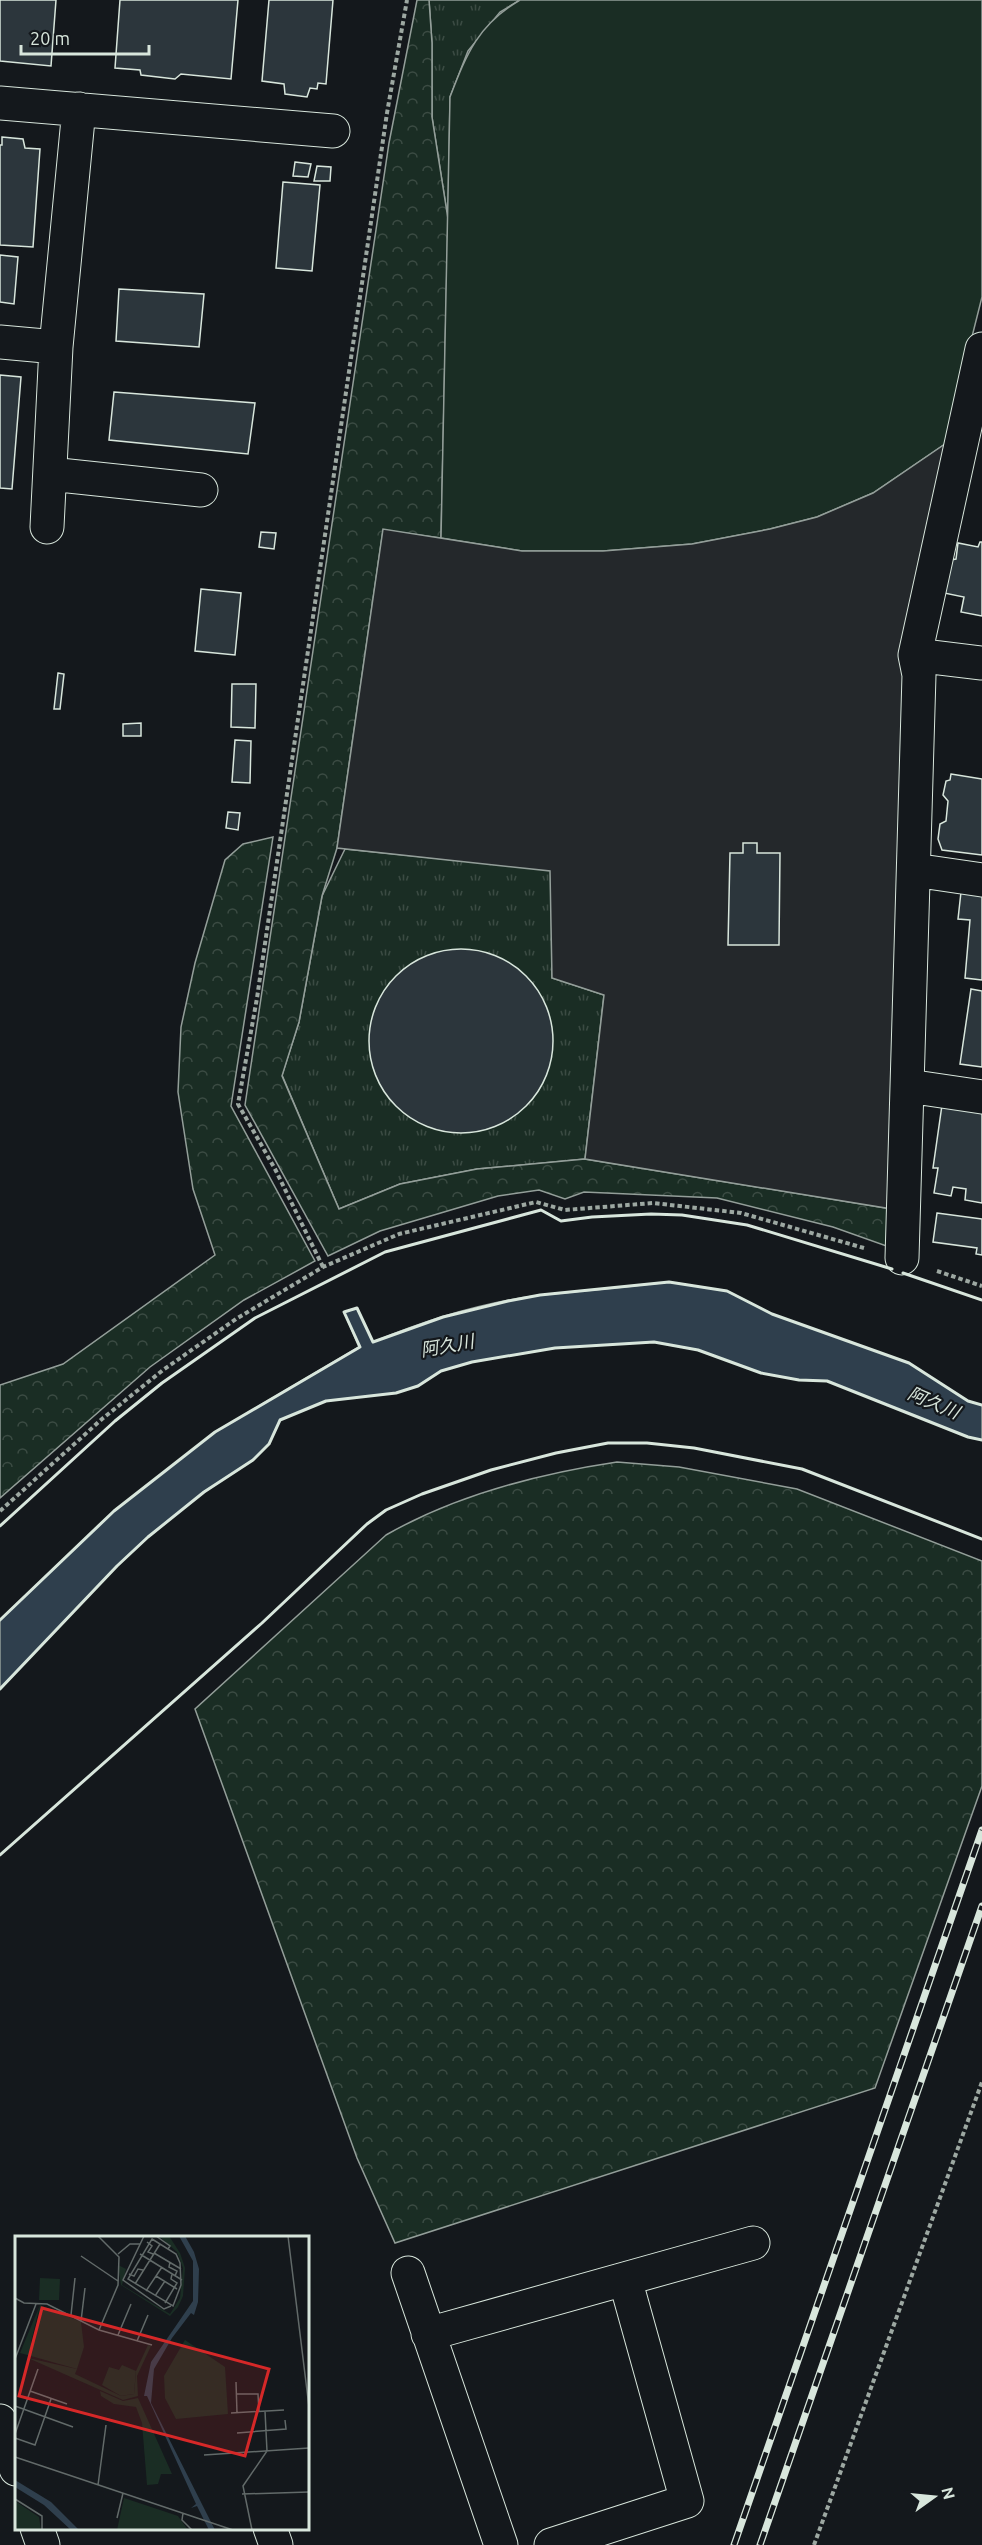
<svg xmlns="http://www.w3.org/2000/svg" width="982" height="2545" font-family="Ubuntu,'Noto Sans JP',sans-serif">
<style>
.grass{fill:url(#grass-tufts);stroke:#939e99;stroke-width:1.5}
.forest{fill:url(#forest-crowns);stroke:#939e99;stroke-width:1.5}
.garden{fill:#1a2d24;stroke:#939e99;stroke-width:1.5}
.parking{fill:#24282b;stroke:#939e99;stroke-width:1.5}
.water{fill:#2f3f4d;stroke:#939e99;stroke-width:1.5}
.building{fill:#2c363c;stroke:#d8e6dc;stroke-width:1.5}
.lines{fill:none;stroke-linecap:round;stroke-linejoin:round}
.minor-casing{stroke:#d8e6dc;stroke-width:35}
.path{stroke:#9da8a2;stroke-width:4;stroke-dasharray:4.5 3;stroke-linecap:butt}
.minor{stroke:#14181c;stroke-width:33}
.rail-casing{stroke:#d8e6dc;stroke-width:7}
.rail{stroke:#14181c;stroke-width:4.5;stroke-dasharray:14;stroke-linecap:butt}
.wall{stroke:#d8e6dc;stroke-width:3}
.labels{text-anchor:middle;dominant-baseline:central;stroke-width:4.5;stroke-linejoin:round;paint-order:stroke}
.water-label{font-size:18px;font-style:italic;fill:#d8e6dc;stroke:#14181c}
.inset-road{fill:none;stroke:#626a69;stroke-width:1.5}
.view{fill:#d62828;fill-opacity:0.15;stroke:#d62828;stroke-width:3}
.inset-edge{fill:none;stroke:#d8e6dc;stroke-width:3}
</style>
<defs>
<pattern id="grass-tufts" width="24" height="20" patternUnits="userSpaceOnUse" patternTransform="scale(1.5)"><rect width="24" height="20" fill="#1a2d24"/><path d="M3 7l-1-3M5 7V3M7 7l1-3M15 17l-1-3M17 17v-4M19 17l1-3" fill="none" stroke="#3b4b43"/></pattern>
<pattern id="forest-crowns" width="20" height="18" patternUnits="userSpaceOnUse" patternTransform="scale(1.5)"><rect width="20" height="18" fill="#1a2d24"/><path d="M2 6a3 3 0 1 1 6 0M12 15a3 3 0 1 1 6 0" fill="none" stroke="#3b4b43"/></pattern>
</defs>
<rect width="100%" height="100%" fill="#14181c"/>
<!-- grass -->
<path class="grass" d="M429 0H520L500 12 468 51 450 97 448 219 432 117V43Z
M345 849 551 870 552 978 604 995 585 1159 477 1169 400 1184 339 1209 282 1075 299 1022 322 896Z"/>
<!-- forest -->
<path class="forest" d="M417 0H429L432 43V117L448 219 441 538 383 530 337 848 322 896 299 1022 282 1076 339 1209 400 1184 477 1169 585 1159 892 1209V1248L833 1227 717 1198 584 1192 565 1199 539 1190 498 1196 380 1231 328 1256 245 1105 389 143Z
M273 837 231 1106 315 1261 244 1300 150 1367 0 1498V1385L63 1364 215 1255 193 1189 178 1092 181 1027 195 963 225 860 243 844Z
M617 1462 679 1467 797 1489 982 1561V1786L875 2088 395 2243 357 2158 195 1709 386 1535C456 1495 537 1474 617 1462Z"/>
<!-- garden -->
<path class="garden" d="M520 0H982V297L945 444 873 493 817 517 770 529 692 544 603 551H522L441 538 450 97C467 53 478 25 520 0Z"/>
<!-- parking -->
<path class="parking" d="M945 444 909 702 892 1209 585 1159 604 995 552 978 550 871 337 848 383 529 522 551H603L692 544 770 529 817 517 873 493Z"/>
<!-- water -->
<path class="water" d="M669 1282 727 1291 772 1314 909 1363 968 1401 982 1405V1440L968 1437 827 1381 799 1380 761 1373 698 1350 653 1342 555 1348 472 1362 441 1371 418 1386 396 1393 326 1401 280 1420 269 1444 253 1460 204 1492 148 1537 117 1566 0 1689V1620L114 1511 215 1432 359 1347 344 1312 357 1308 373 1342C426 1320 484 1302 541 1295 584 1291 626 1287 669 1282Z"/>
<!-- building -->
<path class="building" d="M0 0H56L51 66 0 61Z
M120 0H238L231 79 181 74 175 79 141 75 140 70 115 68Z
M269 0H333L326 84 318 83 317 89 310 88 307 97 285 94 284 84 262 81Z
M2 137 23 139 25 148 40 149 33 247 0 245V145H2Z
M295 162 311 164 308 177 293 176Z
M317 166 331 167 330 181H314Z
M283 182 320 185 312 271 276 268Z
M0 255 18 257 14 304 0 302Z
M119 289 204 294 199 347 116 341Z
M0 375 21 377 12 489 0 488Z
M114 392 255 403 248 454 109 440Z
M261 532 276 533 274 549 259 547Z
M980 542H982V616L961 612 964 597 944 593 950 560 956 559 958 543 978 547Z
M201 589 241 593 235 655 195 651Z
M58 673 64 674 60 709H54Z
M232 684H256L255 728 231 727Z
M141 723V736H123V724Z
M235 740 251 741 250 783 232 782Z
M951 774 982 779V855L942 850 938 839 940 824 946 821 948 801 943 795 946 781 950 780Z
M228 812 240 813 238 830 226 828Z
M743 843H757V853H780L779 945H728L730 853H743Z
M961 892 982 894V980L965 978 970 920 958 919Z
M369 1041a92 92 0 1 1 184 0a92 92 0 1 1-184 0Z
M971 989 982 991V1067L960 1064Z
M942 1105 982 1111V1203L965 1200 966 1189 953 1187 951 1196 934 1193 938 1168H933Z
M937 1213 982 1219V1255L976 1254 977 1248 933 1242Z"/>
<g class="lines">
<!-- minor casing -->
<g class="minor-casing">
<path id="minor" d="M0 103 333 131
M0 342 56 347
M50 474 201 490
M47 527 56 347 79 109
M915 655 982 663
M914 870 982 880
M908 1086 982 1097
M902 1258 919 675 915 655 982 349
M408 2273 501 2545
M428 2334 753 2243
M0 2421 16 2469
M37 2528 43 2545
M270 2528 276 2545
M551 2545 687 2501 625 2279"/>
</g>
<!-- path -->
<path class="path" d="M323 1267 275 1169 238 1104 257 998 387 113 407 0
M937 1271 982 1286
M0 1511 102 1419 163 1370 236 1319 323 1267 399 1234 536 1202 565 1210 653 1203 741 1213 864 1248
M814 2545 982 2082"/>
<!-- minor -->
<use href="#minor" class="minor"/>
<!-- rail casing -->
<g class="rail-casing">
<path id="rail" d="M734 2545 982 1830
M760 2545 982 1906"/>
</g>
<!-- rail -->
<use href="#rail" class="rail"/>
<!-- wall -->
<path class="wall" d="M903 1273 982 1300
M0 1526 115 1421 162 1383 255 1318 385 1252 541 1210 561 1221 592 1217 651 1214 682 1215 747 1225 892 1269
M0 1620 114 1511 215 1432 360 1347 344 1312 357 1308 373 1342 443 1317 508 1301 540 1295 669 1282 727 1291 772 1314 909 1363 968 1401 982 1405
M0 1689 117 1566 148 1537 204 1492 253 1460 269 1444 280 1420 326 1401 396 1393 418 1386 441 1371 472 1362 555 1348 654 1342 698 1350 761 1373 799 1380 827 1381 968 1437 982 1440
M0 1855 262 1623 367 1524 386 1510 422 1494 491 1470 556 1453 608 1443H647L694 1448 802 1469 982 1539"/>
</g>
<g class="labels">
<!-- water labels -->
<g class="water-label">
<text transform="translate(447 1345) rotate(-10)">阿久川</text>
<text transform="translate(934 1402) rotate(23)">阿久川</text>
</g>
</g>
<!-- overview -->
<g transform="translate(15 2236)">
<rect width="294" height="294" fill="#14181c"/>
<path d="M144 0H154L165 17 170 32 168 60 163 71 155 80 106 49 103 29 111 33 107 49 155 78 165 62 168 32 162 16ZM25 69 16 106 23 122 34 125 5 117ZM107 129 121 135 119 158 106 160 87 149 94 131 104 134Z" fill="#1a2d24"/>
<path d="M170 104 210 131 213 178 161 183 150 162 149 140ZM133 109 136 110 122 140 123 160 108 164 13 122 62 133 60 138 106 160 119 158 121 135ZM85 155 108 165 123 162 157 238H146L143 248 132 249 127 187 121 171 99 168 86 160ZM109 262 163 280 173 294H102ZM0 265 24 281 26 294H0Z" fill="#1a2d24"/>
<path d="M25 42 45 43 44 64H24ZM25 69 66 86 69 111 62 133 23 122 17 115Z" fill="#1a2d24"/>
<path d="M164 0H170L179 16 184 33 183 66 179 79 176 77 157 102 139 133 136 167 200 294H194L182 270 176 272 181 268 132 160H129L136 126 178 65V25ZM0 244 36 266 64 294H56L29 269 0 251Z" fill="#2f3f4d"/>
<path class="inset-road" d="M83 0 104 21 103 49 84 94M129 0 108 44 149 73 156 70M141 0 155 10 153 13M273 0 294 171M137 3 161 18 165 27 166 49 158 70 113 43ZM132 6 137 10 133 16 138 18M139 17 166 33M103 18 115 8H125M125 18 167 44M66 20 103 45M155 26 154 31 162 35 160 40M114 38 119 40 123 33 128 34M141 40 162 53M120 48 145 8M131 55 147 31M140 60 150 45M0 62 9 67 32 68 84 94 137 109M150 67 162 47 156 43 157 38M56 79 60 42M66 85 70 52M103 99 116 68M122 105 133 79M0 123 21 68M221 146 222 177M15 155 52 168M222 158H243L244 176M0 170 58 191M216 177 269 174M222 197 271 193 270 184M0 198 23 133M0 202 20 209 36 163M189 219 294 212M0 221 218 294M83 249 91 189M227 258 294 256M0 263 27 280V294M168 277 167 284 177 294M102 282 108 257M237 294 228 250 252 215 250 175"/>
<path class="view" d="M27 72 254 133 230 220 4 160Z"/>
<rect width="294" height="294" class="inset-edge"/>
</g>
<!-- north arrow -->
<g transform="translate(934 2497) rotate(75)" stroke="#14181c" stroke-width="4.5" paint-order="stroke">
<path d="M0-4.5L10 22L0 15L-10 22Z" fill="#d8e6dc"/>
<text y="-9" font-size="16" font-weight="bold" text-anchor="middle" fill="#d8e6dc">N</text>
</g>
<!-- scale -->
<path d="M21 45v9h128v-9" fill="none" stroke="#d8e6dc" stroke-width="3"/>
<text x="30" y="45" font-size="18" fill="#d8e6dc" stroke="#14181c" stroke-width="4.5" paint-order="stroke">20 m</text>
</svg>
